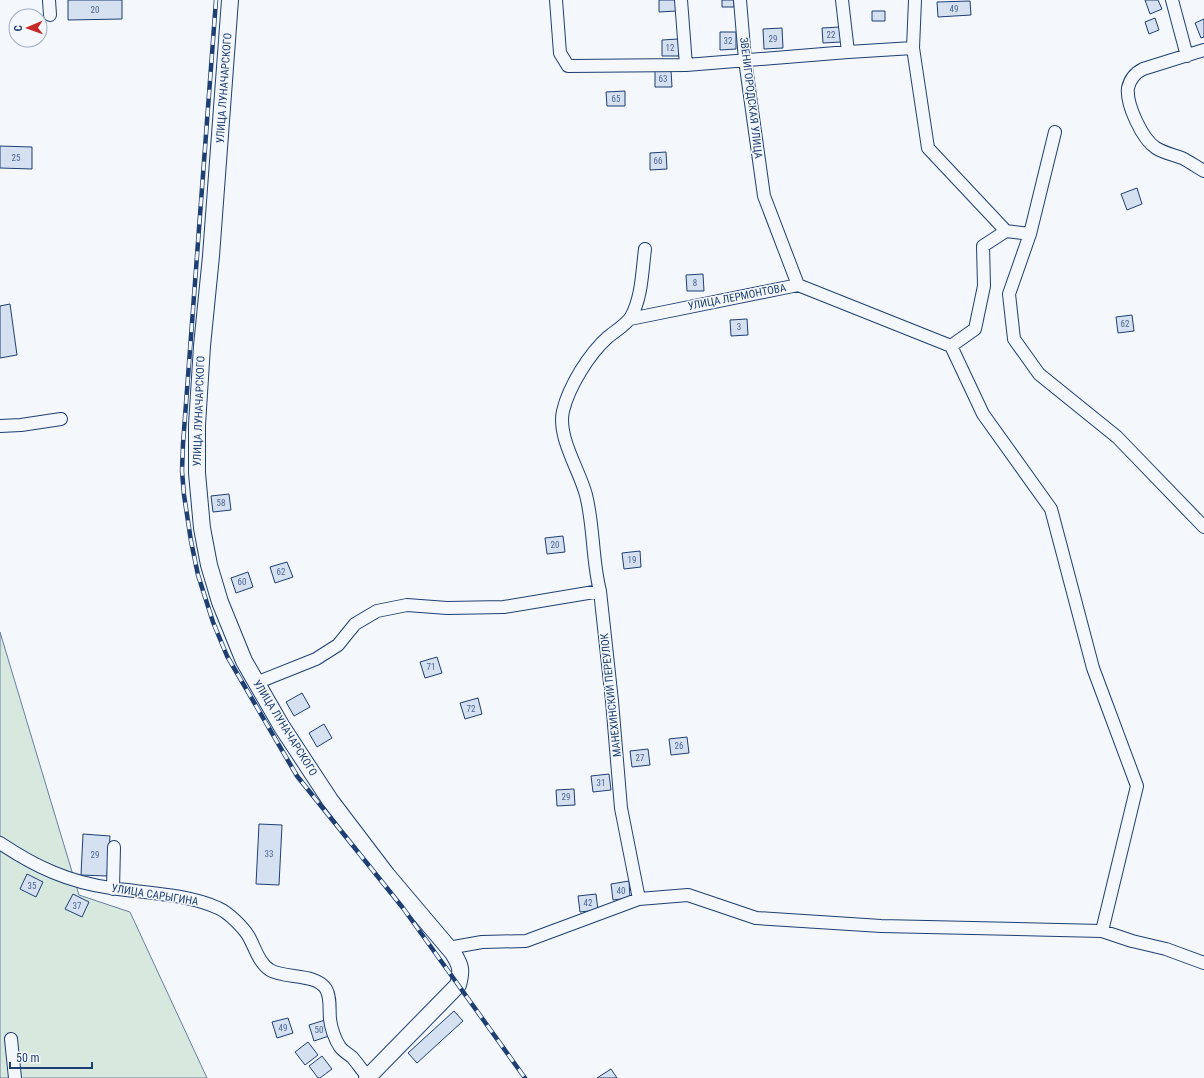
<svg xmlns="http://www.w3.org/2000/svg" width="1204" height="1078" font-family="'Roboto Condensed',sans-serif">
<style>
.green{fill:#d7e8df;stroke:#687fa3}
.building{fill:#d5e0f0;stroke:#1d3f73}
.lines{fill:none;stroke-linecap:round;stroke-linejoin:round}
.minor-casing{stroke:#1d3f73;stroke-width:14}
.major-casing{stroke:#1d3f73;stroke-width:18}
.minor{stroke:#f4f7fb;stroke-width:12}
.major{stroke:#f4f7fb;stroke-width:16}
.rail-casing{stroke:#1d3f73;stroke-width:4.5}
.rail{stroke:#f4f7fb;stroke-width:3;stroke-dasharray:9;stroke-linecap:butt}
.labels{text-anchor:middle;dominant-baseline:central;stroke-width:3;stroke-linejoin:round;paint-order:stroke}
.number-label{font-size:9px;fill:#4b6792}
.street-label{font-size:11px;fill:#1d3f73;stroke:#f4f7fb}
</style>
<rect width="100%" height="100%" fill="#f4f7fb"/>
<!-- green -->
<path class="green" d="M0 632 79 895 130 912 207 1078H0Z"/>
<!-- building -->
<path class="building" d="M68 0H122V19L68 20Z
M659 0H676L677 11 659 12Z
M722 0H734V7H722Z
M1145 0H1158L1162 9 1150 14Z
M970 1 971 15 938 17 937 2Z
M872 11H885V21H872Z
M1155 18 1159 30 1149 34 1145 22Z
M1204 19V37L1201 38 1195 23Z
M840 27 841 42 823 43 822 28Z
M782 28 783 48 764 49 763 29Z
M720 32H736V49L720 50Z
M678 39 679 56H662V40Z
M671 70 672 87H655V71Z
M625 91V106H607L606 92Z
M0 146 32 147V169L0 168Z
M666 152 667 169 650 170V153Z
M1137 188 1142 204 1127 210 1121 194Z
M703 274 704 291H687L686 275Z
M10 304 17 355 0 358V306Z
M1132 315 1134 331 1118 333 1116 317Z
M747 319 748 335 731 336 730 320Z
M229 494 231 510 213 512 211 496Z
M563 536 565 552 547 554 545 538Z
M640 551 641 567 624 569 622 553Z
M287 562 293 577 275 583 270 567Z
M248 572 253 587 236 593 231 578Z
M437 657 442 673 425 678 420 662Z
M302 693 310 707 294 716 286 702Z
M478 698 482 714 465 719 460 703Z
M324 724 332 738 317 747 309 733Z
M687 737 689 753 671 755 669 739Z
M648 749 650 765 632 767 630 751Z
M609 774 611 790 593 792 591 776Z
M574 789 575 805 557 806 556 790Z
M259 824 282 825 279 885 256 884Z
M83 834 110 836 107 876 81 875Z
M27 874 43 882 36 897 20 889Z
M629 881 630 898 613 900 611 884Z
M73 894 89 902 82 917 65 909Z
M596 894 598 910 580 912 578 896Z
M454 1011 463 1021 417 1063 408 1053Z
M288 1018 293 1033 277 1038 272 1022Z
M325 1020 329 1036 314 1041 309 1025Z
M308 1042 318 1055 305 1065 295 1052Z
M322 1056 332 1069 320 1078H318L309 1066Z
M611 1069 617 1078H597Z"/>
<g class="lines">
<!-- minor casing -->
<g class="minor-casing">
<path id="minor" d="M49 0 50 15
M556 0 560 53 568 66 686 65 848 52 913 48
M681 0 686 65
M842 0 848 52
M915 0 913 48 928 148 1006 231
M1172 0 1187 56
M1204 50 1143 69C1135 73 1130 79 1128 88 1126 104 1142 139 1156 148 1164 153 1174 155 1182 158 1190 162 1197 167 1204 171
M1030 234 1009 294 1014 339 1039 374 1117 437 1204 527
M798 285 951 346 975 329 984 286 983 246 1006 231 1030 234 1055 132
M630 319 798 285 764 196 745 60 740 0
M951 346 983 414 1051 509 1093 668 1137 786 1102 931
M0 426 21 425 61 419
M256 683 316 659 338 645 355 624 377 611 407 605 447 608 504 607 600 591
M0 843C36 867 68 882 111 888 145 893 188 894 218 908 228 912 244 928 249 937 255 948 259 963 270 970 285 979 316 973 326 989 331 997 329 1010 330 1019 331 1028 335 1040 340 1047 343 1051 348 1054 352 1057 358 1064 363 1072 369 1078
M113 889 114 847
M639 899 688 895 756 918 881 926 1102 931 1132 941 1166 949 1204 963
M448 948 482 942 526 941 639 899 621 808 612 701 600 591C592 560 594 526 586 495 580 471 557 437 563 411 569 386 589 354 608 337 615 331 626 325 631 317 642 297 642 272 645 249
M11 1039 15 1078"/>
</g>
<!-- major casing -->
<g class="major-casing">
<path id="major" d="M230 0 211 256 202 346 197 425V473L202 528 209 565 220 602 244 661 282 727 330 800 387 875 453 953C461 966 462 970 458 985L367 1078"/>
</g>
<!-- minor -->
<use href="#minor" class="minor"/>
<!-- major -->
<use href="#major" class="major"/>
<!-- rail casing -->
<g class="rail-casing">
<path id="rail" d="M216 0 183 444 182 471 184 495 191 541 198 575 213 622 227 656 297 776 403 908 525 1078"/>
</g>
<!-- rail -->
<use href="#rail" class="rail"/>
</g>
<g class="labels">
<!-- number labels -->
<g class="number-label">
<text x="954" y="9">49</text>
<text x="95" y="10">20</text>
<text x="831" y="35">22</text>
<text x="773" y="39">29</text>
<text x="728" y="41">32</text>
<text x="670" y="48">12</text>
<text x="663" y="79">63</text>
<text x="616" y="99">65</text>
<text x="16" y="158">25</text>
<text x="658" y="161">66</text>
<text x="695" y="283">8</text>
<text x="1125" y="324">62</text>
<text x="739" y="327">3</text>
<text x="221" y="503">58</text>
<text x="555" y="545">20</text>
<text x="632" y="560">19</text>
<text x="281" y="572">62</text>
<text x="242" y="582">60</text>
<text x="431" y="667">71</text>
<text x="471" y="709">72</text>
<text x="679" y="746">26</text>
<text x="640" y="758">27</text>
<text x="601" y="783">31</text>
<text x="566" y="797">29</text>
<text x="269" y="854">33</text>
<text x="95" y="855">29</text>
<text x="32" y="886">35</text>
<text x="621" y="891">40</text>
<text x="588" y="903">42</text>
<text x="77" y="906">37</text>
<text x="283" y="1028">49</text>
<text x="319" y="1030">50</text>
</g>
<!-- street labels -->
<g class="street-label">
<text transform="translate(224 88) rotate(-86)">УЛИЦА ЛУНАЧАРСКОГО</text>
<text transform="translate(751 98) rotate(83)">ЗВЕНИГОРОДСКАЯ УЛИЦА</text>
<text transform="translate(737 297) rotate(-11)">УЛИЦА ЛЕРМОНТОВА</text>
<text transform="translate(199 411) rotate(-88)">УЛИЦА ЛУНАЧАРСКОГО</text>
<text transform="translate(611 695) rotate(-96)">МАНЕХИНСКИЙ ПЕРЕУЛОК</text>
<text transform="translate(285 728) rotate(58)">УЛИЦА ЛУНАЧАРСКОГО</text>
<text transform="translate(155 895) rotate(9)">УЛИЦА САРЫГИНА</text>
</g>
</g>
<!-- north arrow -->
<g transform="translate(28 28) rotate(268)"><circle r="19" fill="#f4f7fb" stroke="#9eadc5"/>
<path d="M0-3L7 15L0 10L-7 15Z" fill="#c62828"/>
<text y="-6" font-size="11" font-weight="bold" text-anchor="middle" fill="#1d3f73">С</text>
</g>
<!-- scale -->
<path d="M10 1062v6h82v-6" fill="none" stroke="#1d3f73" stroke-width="2"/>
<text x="16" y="1062" font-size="12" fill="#1d3f73" stroke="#f4f7fb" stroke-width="3" paint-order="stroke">50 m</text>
</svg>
